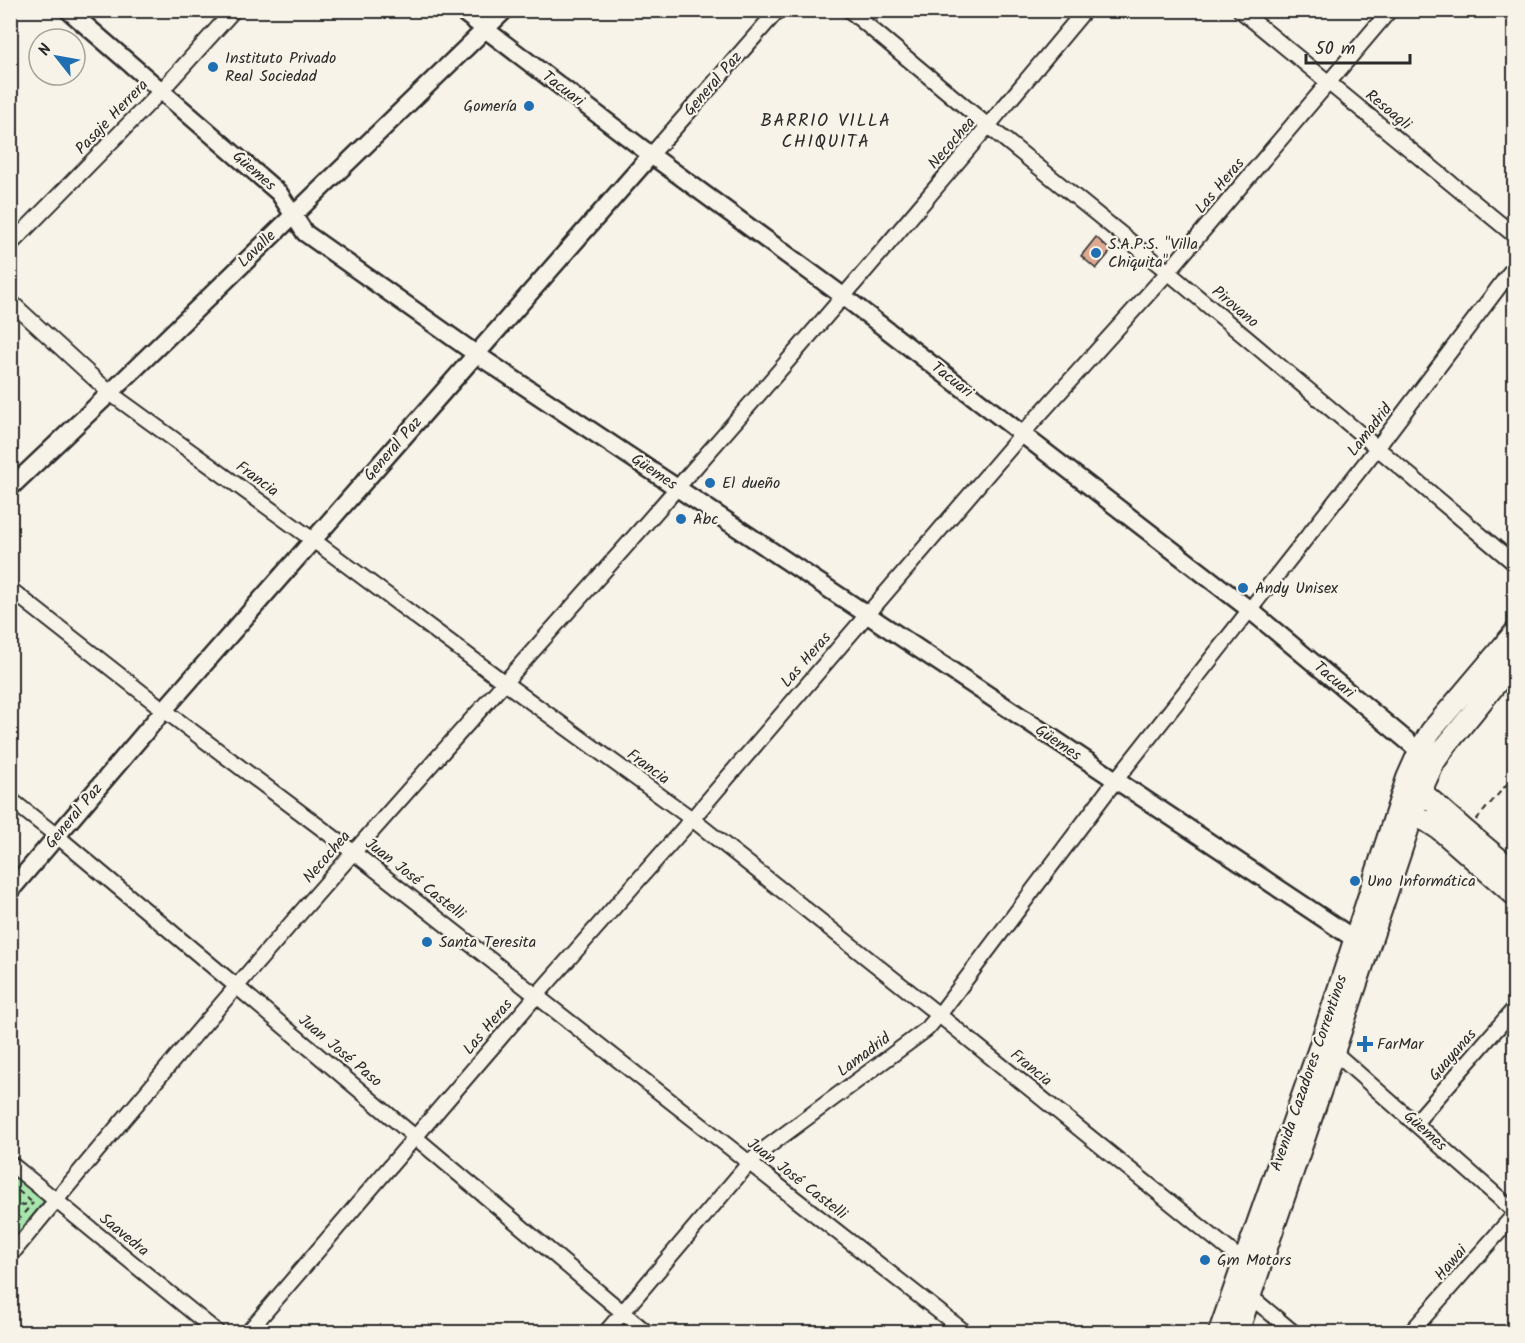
<svg xmlns="http://www.w3.org/2000/svg" width="1525" height="1343" font-family="Kalam,sans-serif">
<style>
.green{fill:#a9e6ad;stroke:#6a886c;stroke-width:1.5}
.building{fill:#ddaa91;stroke:#2b2b2b;stroke-width:1.5}
.lines{fill:none;stroke-linecap:round;stroke-linejoin:round}
.minor-casing{stroke:#2b2b2b;stroke-width:18}
.tertiary-casing{stroke:#2b2b2b;stroke-width:21}
.secondary-casing{stroke:#2b2b2b;stroke-width:24}
.path{stroke:#2b2b2b;stroke-width:2;stroke-dasharray:6 4.5;stroke-linecap:butt}
.minor{stroke:#f7f3e8;stroke-width:14}
.tertiary{stroke:#f7f3e8;stroke-width:16}
.secondary{stroke:#f7f3e8;stroke-width:20}
.poi-dot{fill:#1f6fb2;stroke:#f7f3e8;stroke-width:2}
.labels{text-anchor:middle;dominant-baseline:central;stroke-width:4.5;stroke-linejoin:round;paint-order:stroke}
.poi-label{font-size:16px;fill:#2b2b2b;stroke:#f7f3e8;text-anchor:start}
.street-label{font-size:16px;fill:#2b2b2b;stroke:#f7f3e8}
.neighbourhood-label{font-size:18px;letter-spacing:1.5px;fill:#2b2b2b;stroke:#f7f3e8}
</style>
<rect width="100%" height="100%" fill="#f7f3e8"/>
<filter id="ink" filterUnits="userSpaceOnUse"><feTurbulence type="fractalNoise" baseFrequency=".0167" numOctaves="2"/><feDisplacementMap in="SourceGraphic" scale="12" xChannelSelector="R" yChannelSelector="G"/><feConvolveMatrix kernelMatrix="1 2 1 2 8 2 1 2 1" color-interpolation-filters="sRGB"/></filter>
<g filter="url(#ink)">
<!-- green -->
<path class="green" d="M11 1173 44 1201 11 1242Z"/>
<!-- building -->
<path class="building" d="M1096 237 1111 251 1096 269 1081 256Z"/>
<g class="lines">
<!-- minor casing -->
<g class="minor-casing">
<path id="minor" d="M849 10 988 126 1168 272 1514 563
M1240 10 1514 235
M651 155 778 10
M10 245 161 91 234 10
M10 301 110 393 313 540 505 683 692 819 939 1015 1244 1262 1252 1265
M10 589 164 710 353 852 965 1332
M10 799 57 836 236 986 646 1332
M1334 1052 1514 1211
M1416 1122 1514 1009
M10 1163 217 1332
M10 1256C122 1120 236 985 353 853 460 731 570 611 677 488 815 331 951 171 1085 10
M1245 1294 1250 1296 1293 1332
M248 1332 537 995 692 819 1022 434 1168 272 1390 10
M606 1332 750 1162 766 1148 927 1029 939 1015 1115 781 1377 448 1514 267
M1411 1332 1514 1215"/>
</g>
<!-- tertiary casing -->
<g class="tertiary-casing">
<path id="tertiary" d="M68 10 279 193 305 233 476 354 1365 946
M460 10 651 155 843 296 1022 434 1250 610 1429 759
M10 488 110 393 505 10
M10 891 164 710 651 155"/>
</g>
<!-- secondary casing -->
<g class="secondary-casing">
<path id="secondary" d="M1414 785 1466 831 1514 871
M1402 813 1426 821 1440 830 1514 895
M1219 1332 1320 1045 1407 778 1419 751 1431 731 1514 633
M1238 1332 1334 1052 1421 791 1434 763 1445 747 1514 662"/>
</g>
<!-- path -->
<path class="path" d="M1476 820 1514 776
M10 1184 33 1203
M10 1208 31 1203
M10 1229 33 1203"/>
<!-- minor -->
<use href="#minor" class="minor"/>
<!-- tertiary -->
<use href="#tertiary" class="tertiary"/>
<!-- secondary -->
<use href="#secondary" class="secondary"/>
</g>
</g>
<!-- markers -->
<g class="poi-dot">
<circle cx="213" cy="67" r="6"/>
<circle cx="529" cy="106" r="6"/>
<circle cx="1096" cy="253" r="6"/>
<circle cx="710" cy="483" r="6"/>
<circle cx="681" cy="519" r="6"/>
<circle cx="1243" cy="588" r="6"/>
<circle cx="1355" cy="881" r="6"/>
<circle cx="427" cy="942" r="6"/>
<path d="M1362 1035h6v6h6v6h-6v6h-6v-6h-6v-6h6z"/>
<circle cx="1205" cy="1260" r="6"/>
</g>
<g class="labels">
<!-- poi labels -->
<g class="poi-label">
<text x="225" y="58">Instituto Privado<tspan x="225" dy="18">Real Sociedad</tspan></text>
<text x="517" y="106" text-anchor="end">Gomería</text>
<text x="1108" y="244">S.A.P.S. "Villa<tspan x="1108" dy="18">Chiquita"</tspan></text>
<text x="722" y="483">El dueño</text>
<text x="693" y="519">Abc</text>
<text x="1255" y="588">Andy Unisex</text>
<text x="1367" y="881">Uno Informática</text>
<text x="439" y="942">Santa Teresita</text>
<text x="1377" y="1044">FarMar</text>
<text x="1217" y="1260">Gm Motors</text>
</g>
<!-- street labels -->
<g class="street-label">
<text transform="translate(713 84) rotate(-49)">General Paz</text>
<text transform="translate(563 89) rotate(37)">Tacuari</text>
<text transform="translate(1388 110) rotate(39)">Resoagli</text>
<text transform="translate(112 117) rotate(-46)">Pasaje Herrera</text>
<text transform="translate(952 143) rotate(-49)">Necochea</text>
<text transform="translate(254 171) rotate(41)">Güemes</text>
<text transform="translate(1220 186) rotate(-50)">Las Heras</text>
<text transform="translate(257 249) rotate(-44)">Lavalle</text>
<text transform="translate(1235 307) rotate(40)">Pirovano</text>
<text transform="translate(952 380) rotate(38)">Tacuari</text>
<text transform="translate(1370 430) rotate(-52)">Lamadrid</text>
<text transform="translate(393 449) rotate(-49)">General Paz</text>
<text transform="translate(654 472) rotate(34)">Güemes</text>
<text transform="translate(257 479) rotate(36)">Francia</text>
<text transform="translate(806 660) rotate(-49)">Las Heras</text>
<text transform="translate(1334 680) rotate(40)">Tacuari</text>
<text transform="translate(1058 743) rotate(34)">Güemes</text>
<text transform="translate(648 767) rotate(36)">Francia</text>
<text transform="translate(74 816) rotate(-50)">General Paz</text>
<text transform="translate(327 857) rotate(-49)">Necochea</text>
<text transform="translate(415 879) rotate(38)">Juan José Castelli</text>
<text transform="translate(488 1027) rotate(-50)">Las Heras</text>
<text transform="translate(340 1051) rotate(40)">Juan José Paso</text>
<text transform="translate(864 1055) rotate(-37)">Lamadrid</text>
<text transform="translate(1453 1055) rotate(-49)">Guayanas</text>
<text transform="translate(1031 1068) rotate(39)">Francia</text>
<text transform="translate(1309 1073) rotate(-71)">Avenida Cazadores Correntinos</text>
<text transform="translate(1425 1131) rotate(42)">Güemes</text>
<text transform="translate(797 1179) rotate(38)">Juan José Castelli</text>
<text transform="translate(124 1235) rotate(39)">Saavedra</text>
<text transform="translate(1451 1263) rotate(-49)">Hawai</text>
</g>
<!-- neighbourhood labels -->
<g class="neighbourhood-label">
<text x="826" y="121">BARRIO VILLA<tspan x="826" dy="21">CHIQUITA</tspan></text>
</g>
</g>
<!-- margin -->
<rect width="1525" height="1343" fill="none" stroke="#f7f3e8" stroke-width="36"/>
<rect x="18" y="18" width="1489" height="1307" fill="none" stroke="#2b2b2b" stroke-width="2" filter="url(#ink)"/>
<!-- north arrow -->
<g transform="translate(57 57) rotate(301)"><circle r="28" fill="#f7f3e8" stroke="#a5a39c" stroke-width="1.5"/>
<path d="M0-4.5L10 22L0 15L-10 22Z" fill="#1f6fb2"/>
<text y="-9" font-size="16" font-weight="bold" text-anchor="middle" fill="#2b2b2b">N</text>
</g>
<!-- scale -->
<path d="M1306 54v9h104v-9" fill="none" stroke="#2b2b2b" stroke-width="3"/>
<text x="1315" y="54" font-size="18" fill="#2b2b2b" stroke="#f7f3e8" stroke-width="4.5" paint-order="stroke">50 m</text>
</svg>
